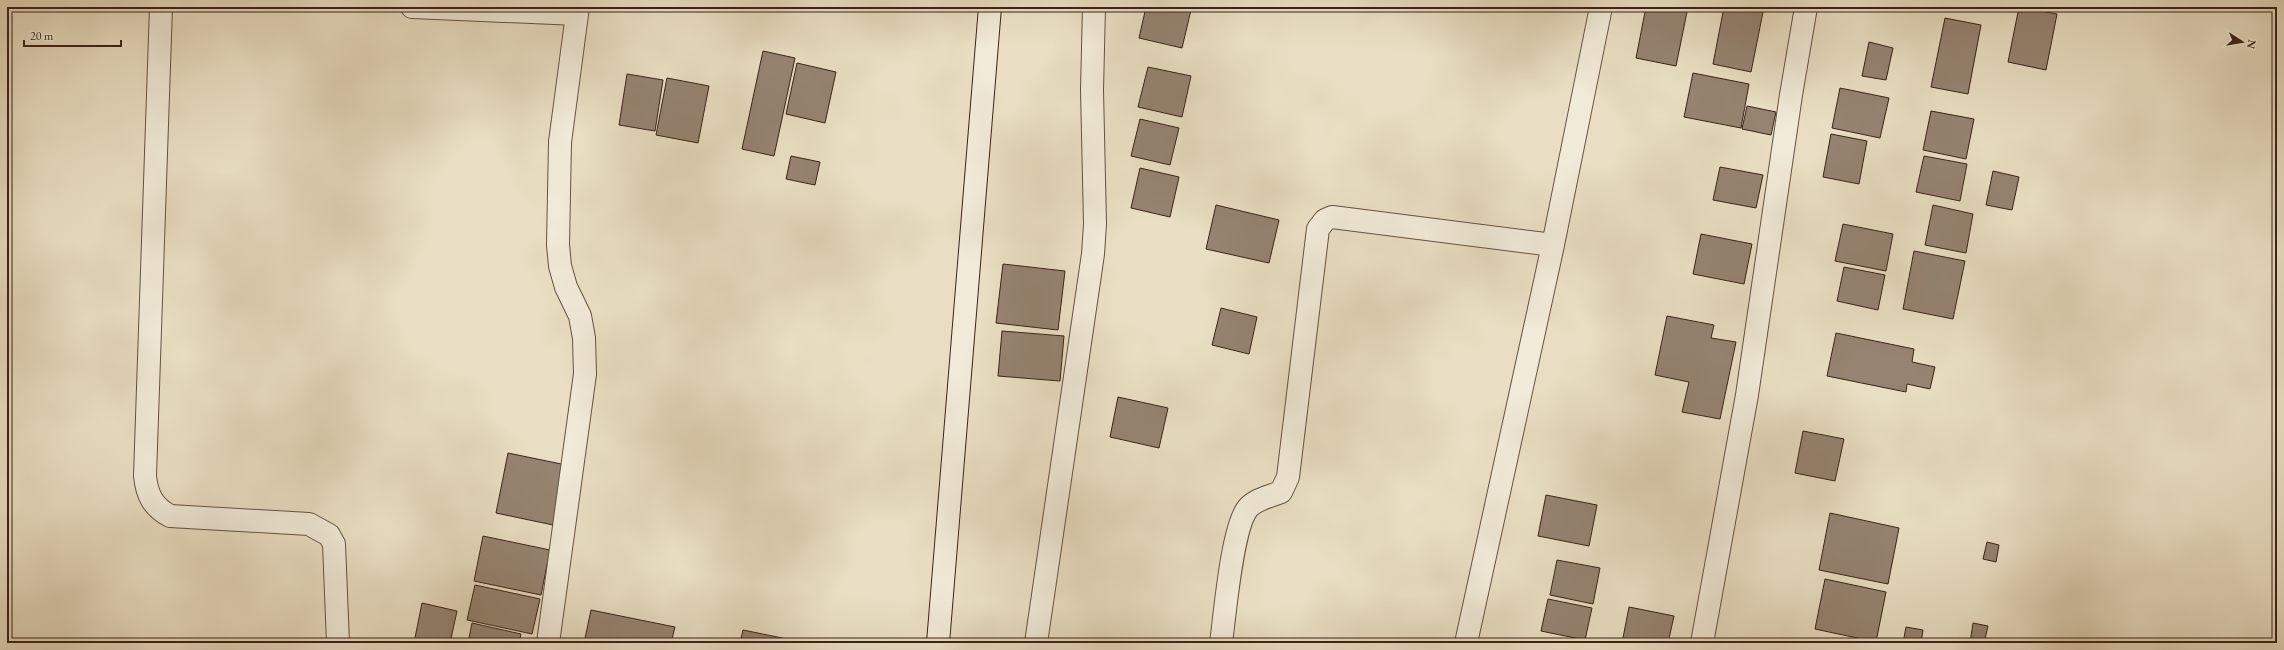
<svg xmlns="http://www.w3.org/2000/svg" width="2284" height="650" font-family="'EB Garamond',serif">
<style>
.building{fill:#958471;stroke:#3a2218}
.lines{fill:none;stroke-linecap:round;stroke-linejoin:round}
.street-casing{stroke:#665143;stroke-width:24}
.secondary-casing{stroke:#3a2218;stroke-width:24}
.street{stroke:#f1ead8;stroke-width:22}
.secondary{stroke:#f1ead8;stroke-width:22}
</style>
<rect width="100%" height="100%" fill="#e9dec3"/>
<filter id="stains"><feTurbulence type="fractalNoise" baseFrequency=".005" numOctaves="4"/><feColorMatrix values="0 0 0 0 .2 0 0 0 0 .09 0 0 0 0 .02 0 0 0 .5 -.17"/></filter>
<radialGradient id="worn" r=".72"><stop offset=".6" stop-color="#630" stop-opacity="0"/><stop offset="1" stop-color="#630" stop-opacity=".3"/></radialGradient>
<!-- building -->
<path class="building" d="M1146 7H1176L1191 10 1182 48 1139 38Z
M1646 7H1688L1676 66 1636 58Z
M1724 7H1764L1751 72 1713 64Z
M2019 7 2057 14 2046 70 2008 62Z
M1945 18 1981 25 1968 94 1931 87Z
M1869 42 1893 48 1886 80 1862 76Z
M763 51 795 58 774 156 742 149Z
M797 63 836 72 825 123 786 114Z
M1148 67 1191 76 1182 117 1138 107Z
M1693 73 1749 84 1741 128 1684 117Z
M627 74 663 80 655 131 619 125Z
M667 78 709 86 698 143 656 135Z
M1840 88 1889 98 1880 138 1832 128Z
M1747 106 1776 112 1771 135 1742 129Z
M1931 111 1974 119 1966 159 1923 150Z
M1140 119 1179 128 1170 165 1131 156Z
M1831 134 1867 141 1859 184 1823 177Z
M791 156 820 162 815 185 786 179Z
M1924 156 1967 164 1960 201 1916 192Z
M1720 167 1763 175 1756 208 1713 200Z
M1140 168 1179 177 1170 217 1131 208Z
M1993 171 2019 177 2012 210 1986 205Z
M1216 205 1279 220 1269 263 1206 249Z
M1933 205 1973 214 1966 253 1925 245Z
M1843 224 1893 234 1886 271 1835 261Z
M1701 234 1752 244 1744 284 1693 274Z
M1914 251 1965 261 1953 319 1903 309Z
M1003 264 1065 271 1058 330 996 323Z
M1844 267 1885 275 1878 310 1837 301Z
M1221 308 1257 317 1249 354 1212 345Z
M1667 316 1714 325 1711 338 1736 342 1720 419 1682 412 1689 382 1655 375Z
M1002 331 1064 336 1060 381 998 376Z
M1836 333 1914 349 1912 362 1935 367 1930 389 1907 384 1906 392 1827 376Z
M1118 397 1168 408 1159 448 1110 437Z
M1803 431 1844 439 1835 481 1795 473Z
M508 453 566 465 553 525 496 513Z
M1546 495 1597 505 1589 546 1538 536Z
M1830 513 1899 528 1888 584 1819 570Z
M483 536 550 550 541 595 474 581Z
M1987 542 1999 545 1996 562 1983 559Z
M1557 560 1600 568 1593 604 1550 595Z
M1825 579 1886 592 1876 642 1815 629Z
M475 585 540 599 532 634 467 620Z
M1548 599 1592 608 1585 640 1541 631Z
M422 603 457 611 450 643H414Z
M1629 607 1674 616 1668 643H1622Z
M591 610 675 627 671 643H584Z
M472 623 521 634 519 643H468Z
M1973 623 1988 626 1984 643H1970Z
M1906 627 1923 630 1921 643H1903Z
M743 630 792 640V643H740Z
M1537 639 1558 643H1536Z"/>
<g class="lines">
<!-- street casing -->
<g class="street-casing">
<path id="street" d="M161 7 145 476C147 495 153 507 170 516L309 524 329 535 334 544 338 643
M412 7 577 14
M548 643 585 374 584 338 580 316 566 287 560 266 558 245 560 142 578 7
M1036 643 1093 254 1095 224 1092 90 1094 7
M1221 643C1225 614 1232 527 1248 508 1256 499 1271 496 1281 492L1288 477 1318 229 1325 220 1332 217 1553 245
M1466 643 1553 245 1601 7
M1702 643 1747 395 1791 95 1806 7"/>
</g>
<!-- secondary casing -->
<g class="secondary-casing">
<path id="secondary" d="M938 643 990 7"/>
</g>
<!-- street -->
<use href="#street" class="street"/>
<!-- secondary -->
<use href="#secondary" class="secondary"/>
</g>
<!-- margin -->
<rect width="2284" height="650" fill="none" stroke="#e9dec3" stroke-width="24"/>
<rect x="8" y="8" width="2268" height="634" fill="none" stroke="#3a2218" stroke-width="2"/>
<rect x="12" y="12" width="2260" height="626" fill="none" stroke="#3a2218"/>
<!-- north arrow -->
<g transform="translate(2242 42) rotate(102)" stroke="#f1ead8" stroke-width="3" paint-order="stroke">
<path d="M0-3L7 15L0 10L-7 15Z" fill="#3a2218"/>
<text y="-6" font-size="11" font-weight="bold" text-anchor="middle" fill="#3a2218">N</text>
</g>
<!-- scale -->
<path d="M24 40v6h97v-6" fill="none" stroke="#3a2218" stroke-width="2"/>
<text x="30" y="40" font-size="12" fill="#3a2218" stroke="#f1ead8" stroke-width="3" paint-order="stroke">20 m</text>
<rect width="100%" height="100%" filter="url(#stains)"/>
<rect width="100%" height="100%" fill="url(#worn)"/>
</svg>
